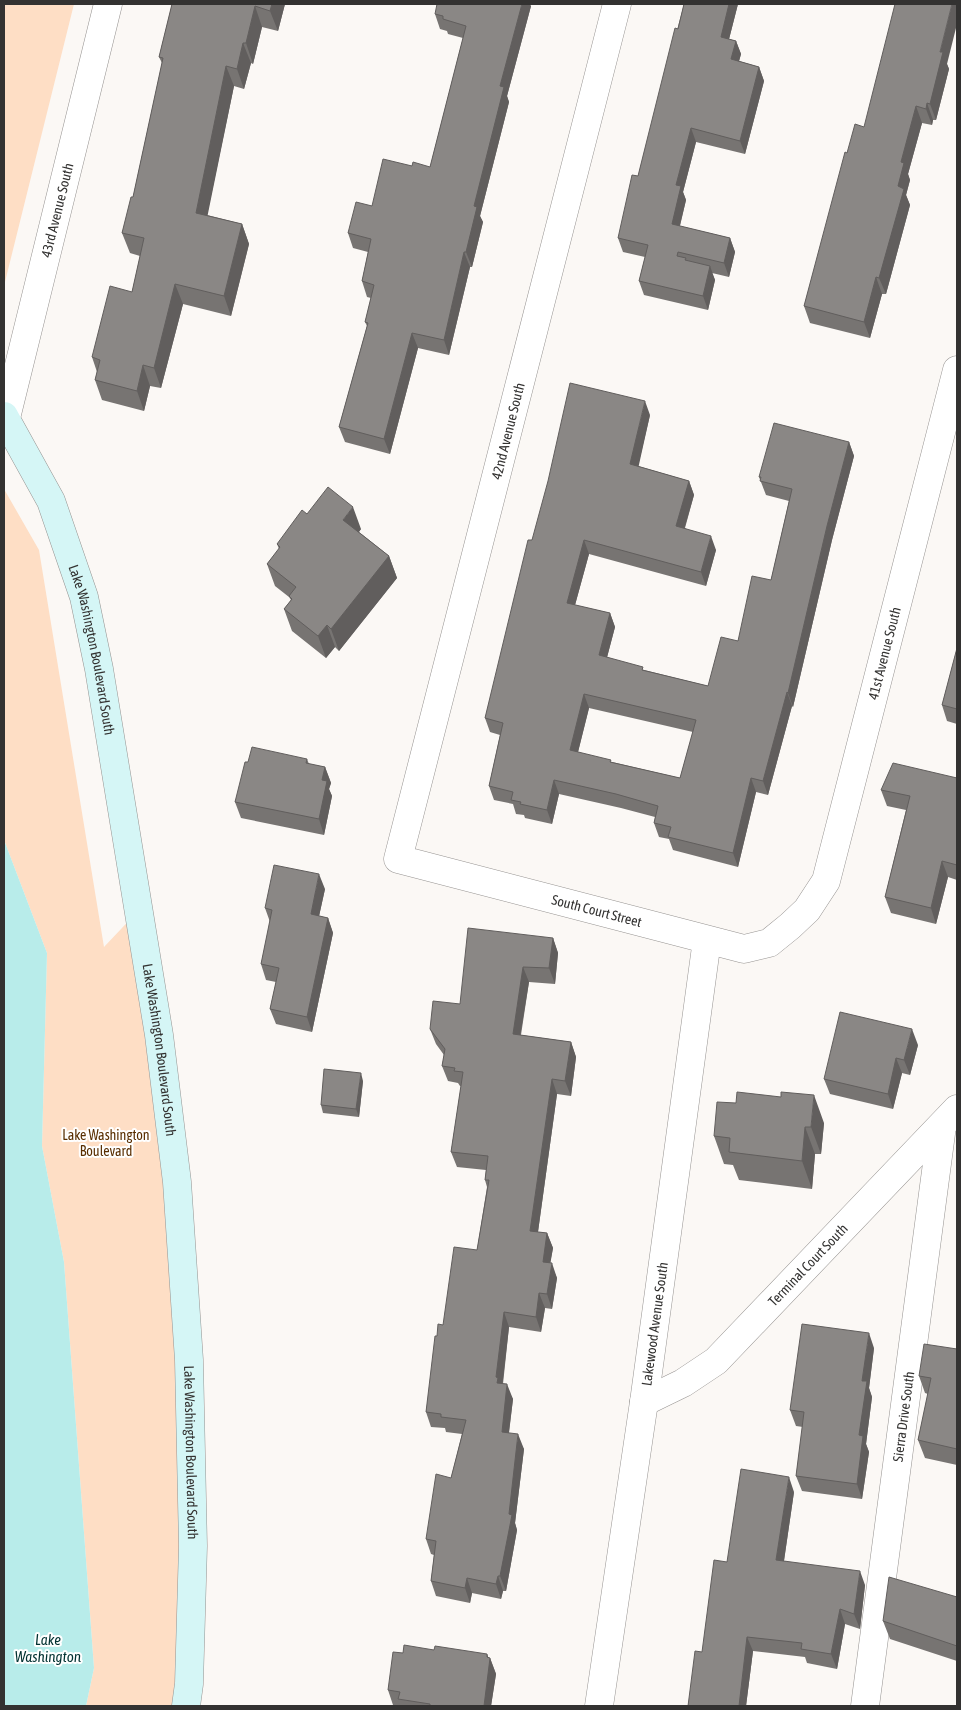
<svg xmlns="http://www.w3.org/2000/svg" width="961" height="1710" font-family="'Asap Condensed',sans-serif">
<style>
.green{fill:#fedec5}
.water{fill:#b8ecea}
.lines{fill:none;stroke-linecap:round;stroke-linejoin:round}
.street-casing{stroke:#969391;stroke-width:29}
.secondary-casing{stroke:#969391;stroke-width:29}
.street{stroke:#fff;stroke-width:28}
.secondary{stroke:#d5f6f6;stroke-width:28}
.wall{fill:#777472;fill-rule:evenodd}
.shaded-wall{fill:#615e5d}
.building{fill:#8a8785;stroke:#615e5d;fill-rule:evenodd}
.labels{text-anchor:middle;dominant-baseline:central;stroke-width:4;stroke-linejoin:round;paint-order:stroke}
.street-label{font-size:14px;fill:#333231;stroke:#fff}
.park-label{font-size:14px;fill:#592e00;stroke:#fff}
.water-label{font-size:15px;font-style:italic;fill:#003131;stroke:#fff}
</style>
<rect width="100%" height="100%" fill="#fbf8f5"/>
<!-- green -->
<path class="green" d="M4 4H74L4 286Z
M4 489 39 550 104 947 139 910 189 1360 186 1706H86L94 1668 64 1262 42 1146 47 953 4 840Z"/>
<!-- water -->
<path class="water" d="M4 840 47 953 42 1146 64 1262 94 1668 86 1706H4Z"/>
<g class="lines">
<!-- street casing -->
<g class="street-casing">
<g id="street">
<path id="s1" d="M617 4 398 859 744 949 769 943 790 926 807 910 826 881 957 370"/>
<path id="s2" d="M6 418 108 4"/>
<path id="s3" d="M644 1402 683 1383 716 1361 957 1109"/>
<path id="s4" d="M599 1706 644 1402 707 940"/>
<path id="s5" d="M865 1706 942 1126"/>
</g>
</g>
<!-- secondary casing -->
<g class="secondary-casing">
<g id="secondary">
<path id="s6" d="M4 416 51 501 84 597 99 669 159 1035 177 1182 189 1360 193 1546 189 1684 186 1706"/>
</g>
</g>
<!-- street -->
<use href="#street" class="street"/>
<!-- secondary -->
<use href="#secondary" class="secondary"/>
</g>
<!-- wall -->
<path class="wall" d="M172 4H285L278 31 262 27 253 64 251 63 244 89 234 86 207 215 242 224 249 244 231 316 183 304 161 388 150 386 144 411 102 400 95 380 97 372 92 357 132 292 140 256 130 253 122 233 133 197 162 63 159 57Z
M684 4H738L729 39 736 41 741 54 739 61 759 67 764 81 745 154 696 142 683 192 686 200 680 226 730 238 735 252 729 277 712 273 715 280 708 310 644 295 639 281 645 257 623 252 618 238 638 176Z
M531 6 507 96 509 102 480 216 483 222 472 267H470L449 355 418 348 390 454 345 442 339 427 367 326 365 322 371 298 367 297 362 281 368 252 353 248 348 233 372 206 412 166 430 167 463 38 448 34 447 31 440 29 435 14Z
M947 64 949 69 936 120H933L932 125 922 123 908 174 910 180 906 195 910 205 886 294H882L870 338 810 323 804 306 847 153 864 127Z
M650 415 638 466 689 481 694 495 685 528 716 550 706 586 589 554 575 605 610 613 615 627 607 657 644 670 708 686 738 641 771 580 789 501 766 495 759 477 849 442 854 456 832 540 793 707 792 706 768 795 756 792 738 867 673 850 669 839 659 837 654 823 655 817 621 808 559 794 552 824 525 818 524 815 516 814 513 804 494 800 489 786 500 735 490 732 485 718 532 540ZM589 708 693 732 680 778 612 762 578 752Z
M307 514 361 529 359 532 389 556 397 578 339 651 335 647 326 658 292 631 284 609 291 600 289 597 275 586 267 564 279 549 277 544Z
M957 648V724L947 721 942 705Z
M307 759 309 764 325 767 331 783 329 789 332 796 324 835 241 818 235 802 248 762Z
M957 778V880L948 877 936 924 891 913 885 897 906 810 887 806 881 790Z
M325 889 319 916 328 918 333 933 312 1032 276 1024 270 1009 276 982 266 980 261 964 270 922 265 908Z
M553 938 558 953 555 984 529 982 521 1035 571 1042 576 1057 571 1096 557 1094 538 1232 547 1233 553 1248 550 1263 557 1278 552 1309 545 1308 541 1332 509 1327 503 1384 513 1399 509 1433 524 1449 515 1523 517 1530 506 1591H503L501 1599 472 1593 470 1603 436 1596 431 1581 434 1555 431 1554 426 1539 451 1478 462 1434 446 1432 445 1428 431 1427 426 1412 437 1336 443 1325 477 1250 487 1187 485 1180 486 1170 457 1167 451 1152 461 1086H460L458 1083 448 1081 442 1066 444 1055 436 1044 430 1029 460 1004Z
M918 1045 910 1075 902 1073 893 1109 830 1094 824 1079Z
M363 1081 359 1117 323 1113 321 1105Z
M824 1123 821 1154H815L812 1189 739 1180 733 1165 724 1164 714 1136Z
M874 1348 869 1388 872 1397 866 1444 869 1452 862 1499 802 1491 796 1476 803 1427 796 1426 790 1410Z
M957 1349V1465L925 1458 918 1440 928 1394 925 1393 919 1376Z
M794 1492 784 1561 865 1585 860 1629 845 1624 837 1669 807 1663 805 1657 753 1651 746 1706H688L727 1562Z
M957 1597V1661L890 1639 883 1621Z
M403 1653 487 1654 488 1658H490L496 1674 491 1706H401L393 1705 388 1690Z"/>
<!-- shaded-wall -->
<path class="shaded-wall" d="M272 4H285L278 31 270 11Z
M522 4H530L531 6 507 96 509 102 480 216 483 222 472 267 466 252 474 206 500 86Z
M729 4H738L726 51 721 37Z
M952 4H957V24L947 64 949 69 936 120 930 104 940 52Z
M255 6 262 27 253 64 246 43Z
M736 41 741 54 736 72 731 59Z
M243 43 251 63 244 89 237 69Z
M226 66 234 86 204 233 196 213Z
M759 67 764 81 745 154 740 141Z
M927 103 933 120 932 125 926 109Z
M916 106 922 123 908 174 910 180 906 195 910 205 886 294 879 278 898 186 901 162Z
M691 128 696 142 683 192 686 200 677 237 672 224 676 185Z
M242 224 249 244 231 316 224 296Z
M730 238 735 252 729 277 724 263Z
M464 252 470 267 449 355 444 340Z
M710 266 715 280 708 310 703 296Z
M876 277 882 294 870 338 864 322Z
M175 284 183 304 161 388 154 368Z
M412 333 418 348 390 454 384 439Z
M143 365 150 386 144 411 137 391Z
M645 401 650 415 636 478 630 464Z
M849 442 854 456 832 540 793 707 788 693 827 526Z
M689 481 694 495 681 540 676 526Z
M353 507 361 529 351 542 343 520Z
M711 536 716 550 706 586 701 572Z
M584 540 589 554 572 616 567 603Z
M389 556 397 578 339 651 331 629Z
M610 613 615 627 604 669 599 655Z
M327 625 335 647 326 658 318 636Z
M787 692 792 706 768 795 763 781Z
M584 694 589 708 575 764 570 750Z
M325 767 331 783 329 789 332 796 324 835 319 819 322 780Z
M751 778 756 792 738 867 733 853Z
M554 780 559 794 552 824 547 810Z
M942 861 948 877 936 924 931 908Z
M319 874 325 889 316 930 311 914Z
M328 918 333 933 312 1032 307 1017Z
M553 938 558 953 555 984 549 968Z
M523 967 529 982 518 1049 513 1034Z
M912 1029 918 1045 910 1075 904 1060Z
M571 1042 576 1057 571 1096 565 1081Z
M896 1058 902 1073 893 1109 888 1094Z
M361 1073 363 1081 359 1117 356 1109Z
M552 1079 557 1094 536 1246 530 1231Z
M814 1095 824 1123 821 1154 811 1127Z
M805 1127 815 1154 812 1189 802 1161Z
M547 1233 553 1248 548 1277 543 1262Z
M552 1263 557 1278 552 1309 547 1294Z
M539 1293 545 1308 541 1332 536 1317Z
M504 1312 509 1327 502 1388 497 1383 496 1377Z
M869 1333 874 1348 869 1388 872 1397 866 1444 869 1452 862 1499 857 1484 862 1381Z
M507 1384 513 1399 507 1447 502 1432Z
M518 1434 524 1449 515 1523 517 1530 506 1591 500 1576 509 1514Z
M789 1477 794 1492 782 1574 776 1560Z
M860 1571 865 1585 860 1629 854 1614Z
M498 1576 503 1591 501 1599 496 1584Z
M467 1578 472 1593 470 1603 465 1588Z
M840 1609 845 1624 837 1669 831 1654Z
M747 1637 753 1651 746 1706H739Z
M487 1654 490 1662V1658L496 1674 491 1706H484Z"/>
<!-- building -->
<path class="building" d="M172 4H272L270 11 255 6 246 43H243L237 69 226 66 196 213 242 224 224 296 175 284 154 368 143 365 137 391 95 380 100 360 92 357 110 286 132 292 144 238 122 233 131 197H133L163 58 159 57Z
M437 4H522L500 86 504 87 474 206 477 207 466 252H464L444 340 412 333 384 439 339 427 368 323 365 322 374 285 362 281 371 239 348 233 356 202 372 206 383 159 412 166 413 162 430 167 466 26 443 19V16L435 14Z
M684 4H729L721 37 736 41 731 59 759 67 740 141 691 128 676 185 681 186 672 224 730 238 724 263 678 252 677 256 686 258 685 260 710 266 703 296 639 281 648 245 618 238 632 175 638 176 675 28 678 29Z
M895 4H952L940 52H943L930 104 927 103 926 109 916 106 901 162 904 163 898 186 904 189 879 278 876 277 864 322 804 306 845 152 847 153 855 124 864 127Z
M570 383 645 401 630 464 689 481 676 526 711 536 701 572 584 540 567 603 610 613 599 655 643 667 642 670 708 686 721 637 738 641 752 576 771 580 792 489 760 481 761 477H759L774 423 849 442 827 526 788 693 787 692 763 781 751 778 733 853 668 837 671 827 654 823 658 806 616 794 554 780 547 810 520 804 521 802 511 800 513 792 489 786 503 723 485 718 528 540H532L548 481ZM584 694 696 720 680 778 610 762 611 760 570 750Z
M328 487 353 507 343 520 389 556 331 629 327 625 318 636 284 609 292 599 289 596 296 587 267 564 280 547 277 544 302 510 307 514Z
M957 648V709L942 705Z
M252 747 307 759 306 763 325 767 322 780 327 781 319 819 235 802 245 762H248Z
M893 763 957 778V865L942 861 931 908 885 897 910 796 881 790Z
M274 865 319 874 311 914 328 918 307 1017 270 1009 279 968 261 964 272 910 265 908Z
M468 928 553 938 549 968 523 967 513 1034 571 1042 565 1081 552 1079 530 1231 547 1233 543 1262 552 1263 547 1294 539 1293 536 1317 504 1312 496 1377 498 1378 497 1383 507 1384 502 1432 518 1434 509 1514 512 1515 500 1576H498L496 1584 467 1578 465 1588 431 1581 436 1541 426 1539 436 1474 451 1478 466 1420 441 1417V1414L426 1412 435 1336H437L438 1324 443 1325 454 1247 477 1250 489 1180H485L488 1156 451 1152 463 1072 454 1071 455 1068 442 1066 445 1049 430 1029 433 1001 460 1004Z
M840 1012 912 1029 904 1060 896 1058 888 1094 824 1079Z
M324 1069 361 1073 356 1109 321 1105Z
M737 1092 781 1097V1092L814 1095 811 1127H805L802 1161 729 1152 730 1138 714 1136 717 1102 736 1103Z
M802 1324 869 1333 862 1381H867L859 1435 863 1436 857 1484 796 1476 804 1412 790 1410Z
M924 1344 957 1349V1449L918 1440 931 1378 919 1376Z
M741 1469 789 1477 776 1560 860 1571 854 1614 840 1609 831 1654 801 1649 802 1643 747 1637 739 1706H688L695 1651 702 1652 714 1560 727 1562Z
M889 1577 957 1597V1646L883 1621Z
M404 1645 434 1650 435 1646 487 1654V1657L490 1658 484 1706H430V1704L398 1699 400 1692 388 1690 393 1652 403 1653Z"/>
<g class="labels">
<!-- street labels -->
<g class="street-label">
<text stroke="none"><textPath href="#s2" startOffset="214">43rd Avenue South</textPath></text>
<text transform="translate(508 431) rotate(-76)">42nd Avenue South</text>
<text stroke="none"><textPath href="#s6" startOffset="252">Lake Washington Boulevard South</textPath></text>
<text stroke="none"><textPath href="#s1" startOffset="1586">41st Avenue South</textPath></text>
<text stroke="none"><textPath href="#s1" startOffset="1088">South Court Street</textPath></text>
<text stroke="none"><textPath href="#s6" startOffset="658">Lake Washington Boulevard South</textPath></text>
<text stroke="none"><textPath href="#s3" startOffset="216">Terminal Court South</textPath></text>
<text stroke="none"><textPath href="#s4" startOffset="386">Lakewood Avenue South</textPath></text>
<text stroke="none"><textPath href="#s5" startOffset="292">Sierra Drive South</textPath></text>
<text stroke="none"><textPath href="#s6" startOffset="1062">Lake Washington Boulevard South</textPath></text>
</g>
<!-- park labels -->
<g class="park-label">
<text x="106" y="1135">Lake Washington<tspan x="106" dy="16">Boulevard</tspan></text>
</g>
<!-- water labels -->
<g class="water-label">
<text x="48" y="1639">Lake<tspan x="48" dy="17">Washington</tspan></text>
</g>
</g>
<!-- border -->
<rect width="961" height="1710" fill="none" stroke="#333231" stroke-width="10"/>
</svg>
